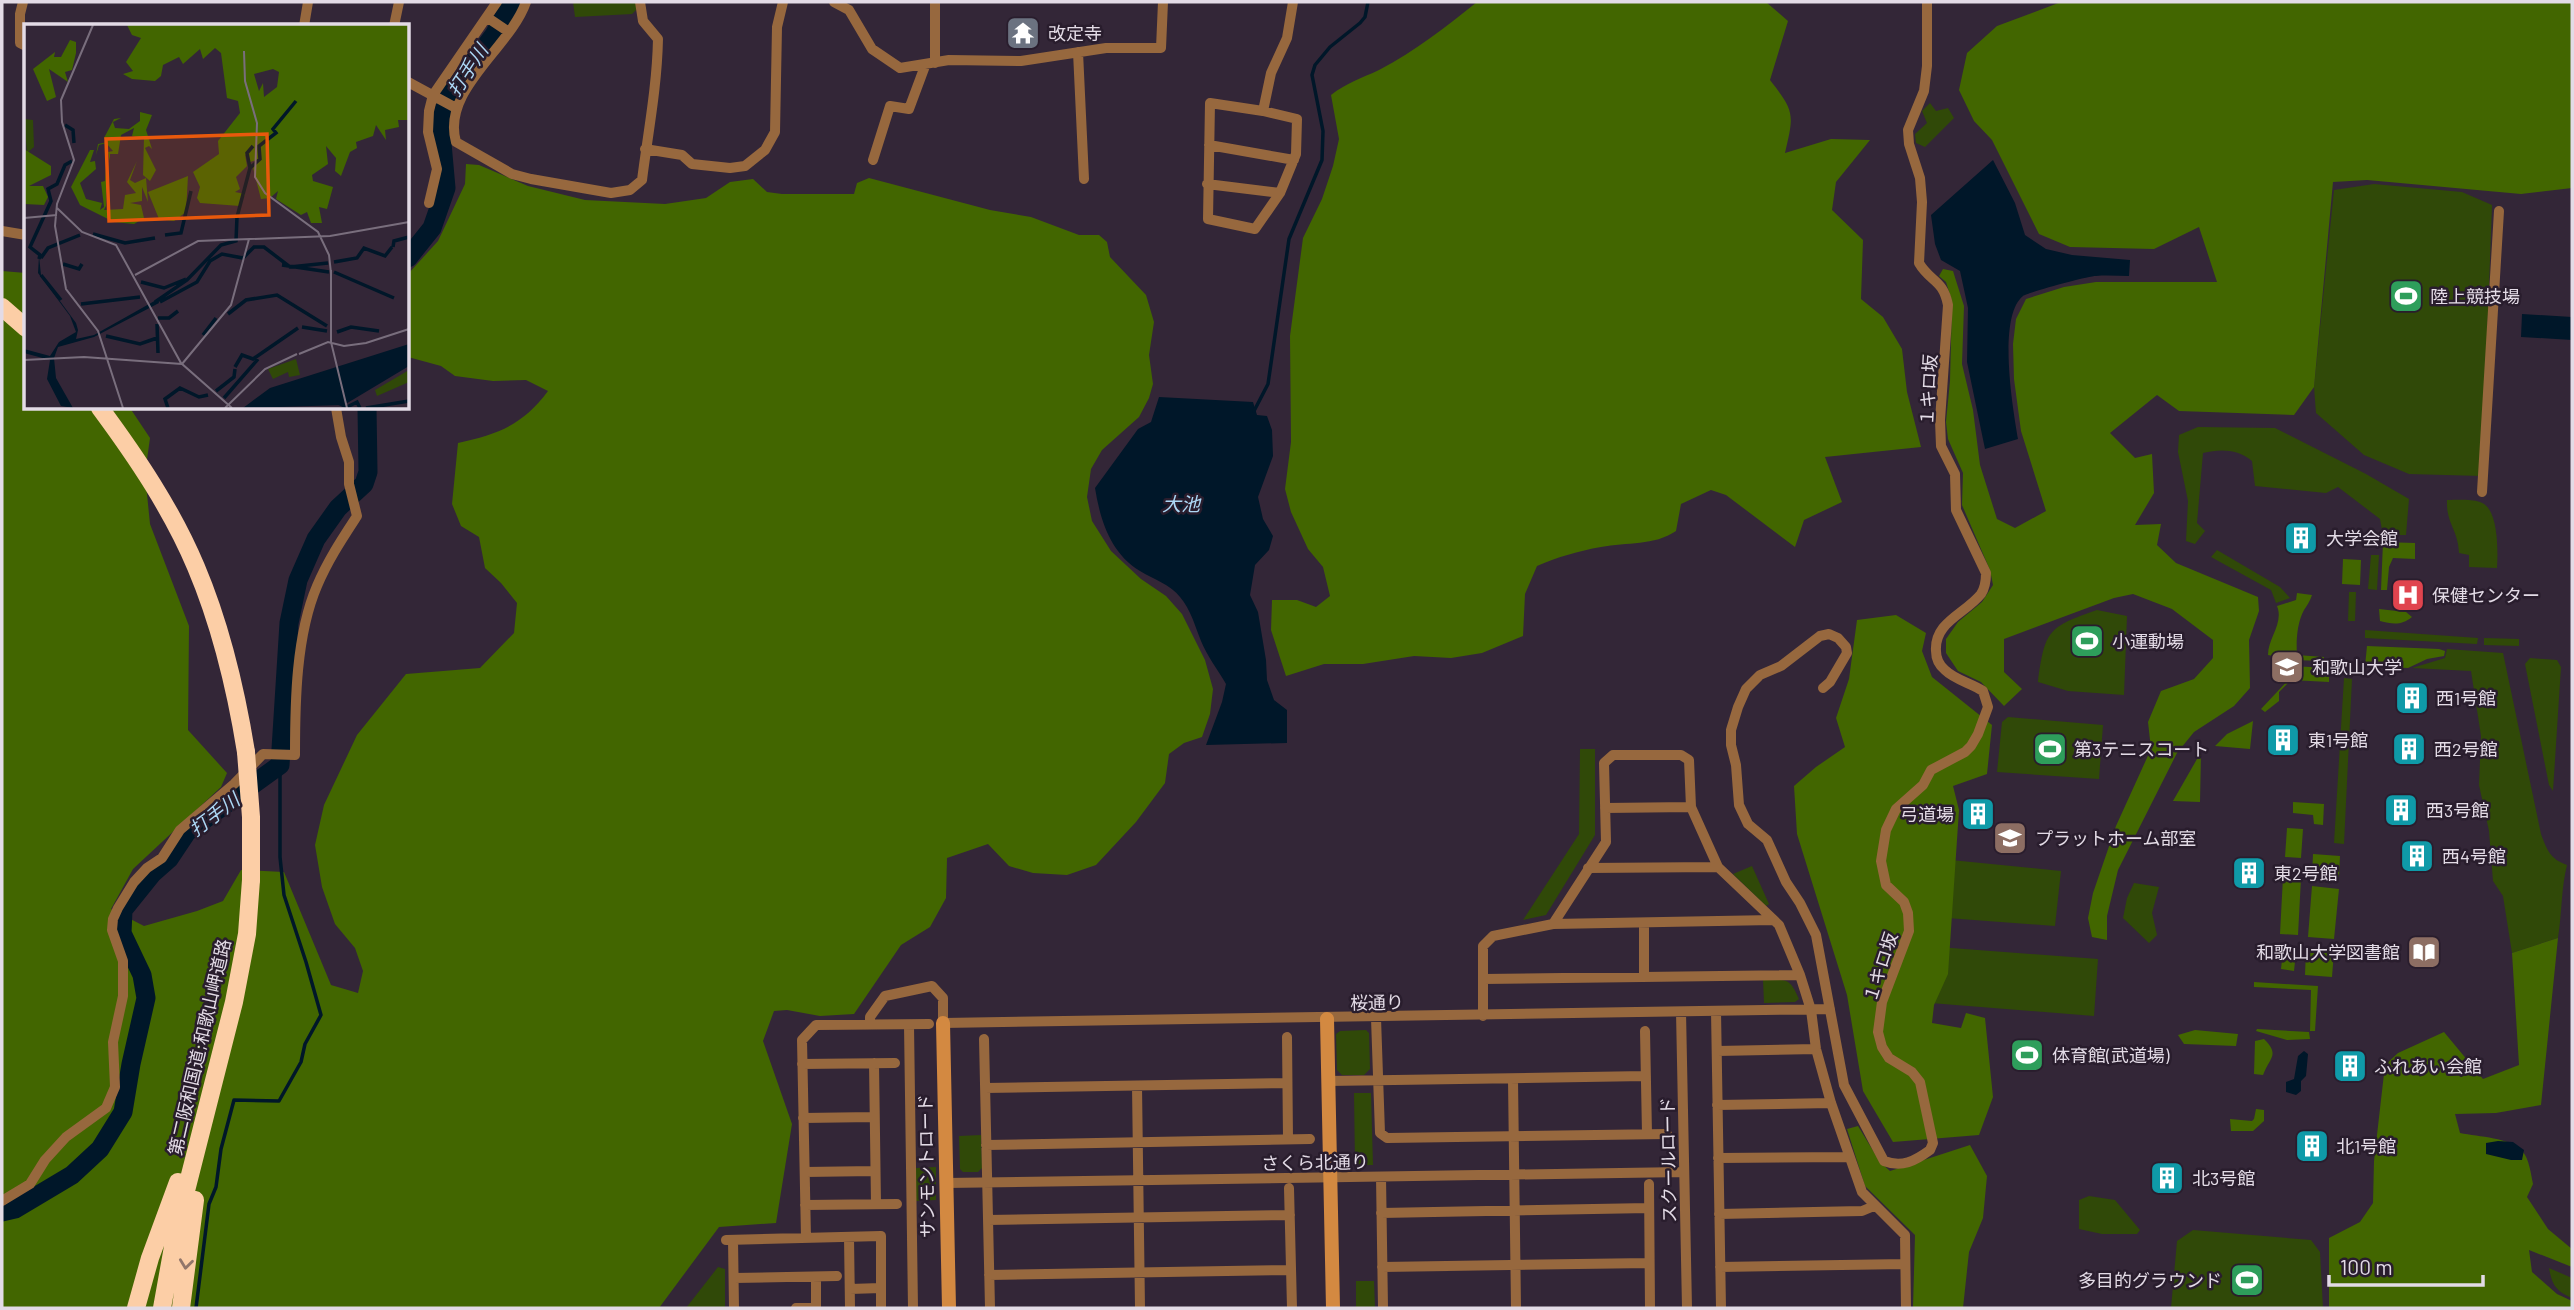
<svg xmlns="http://www.w3.org/2000/svg" width="2574" height="1310" font-family="Barlow,'Noto Sans JP',sans-serif">
<style>
.green{fill:#304908}
.forest{fill:#426600}
.water{fill:#001729}
.lines{fill:none;stroke-linecap:round;stroke-linejoin:round}
.stream{stroke:#001729;stroke-width:3.5}
.river{stroke:#001729;stroke-width:19}
.street{stroke:#97683e;stroke-width:10}
.secondary{stroke:#d38941;stroke-width:14}
.highway{stroke:#fccea6;stroke-width:18}
.highway-bridge{stroke:#fccea6;stroke-width:18}
.oneway{stroke:#92766a}
.labels{text-anchor:middle;dominant-baseline:central;stroke-width:5;stroke-linejoin:round;paint-order:stroke}
.poi-label{font-size:18px;fill:#e3dbe6;stroke:#291d2d;text-anchor:start}
.street-label{font-size:18px;fill:#e3dbe6;stroke:#291d2d}
.water-label{font-size:19px;font-style:italic;fill:#acd7f5;stroke:#291d2d}
.inset-river{fill:none;stroke:#001729;stroke-width:3.5}
.inset-road{fill:none;stroke:#796e7d;stroke-width:2}
.view{fill:#e8590c;fill-opacity:0.15;stroke:#e8590c;stroke-width:3.5}
.inset-edge{fill:none;stroke:#e3dbe6;stroke-width:3.5}
</style>
<rect width="100%" height="100%" fill="#332637"/>
<!-- green -->
<path class="green" d="M573 2H637V9L632 14 575 17Z
M1930 103 1936 111 1948 108 1954 118 1925 147 1916 143 1915 134 1927 123 1922 111Z
M2374 184 2462 192 2492 205 2482 476 2409 474 2364 455 2316 413 2314 387 2334 190Z
M2198 427 2275 428 2366 474 2409 499 2406 535H2383L2380 519 2338 487 2326 493 2255 486 2252 461C2237 449 2221 449 2203 453L2197 523 2205 531 2195 544 2186 541 2188 501 2178 452 2179 435Z
M2447 500C2457 500 2471 499 2480 502 2499 507 2498 553 2497 568L2469 567V555L2459 553C2458 529 2446 524 2447 500Z
M2217 550 2280 587 2290 598 2276 603 2271 590 2211 557Z
M2371 555H2379L2377 590 2368 589Z
M2349 592H2356L2355 621H2348Z
M2097 610 2127 616 2124 695 2068 691 2038 682C2045 630 2048 627 2097 610Z
M2365 630 2478 638 2477 644 2365 638Z
M2484 638 2519 639V646L2484 645Z
M2447 649 2503 653 2541 834C2547 850 2550 859 2567 865 2561 889 2562 913 2558 938L2512 953 2503 896 2493 881 2489 831 2479 785 2481 736 2471 671 2412 668 2445 658Z
M2530 658 2557 660 2561 667 2553 791 2549 785 2525 664Z
M2344 678 2352 679 2344 844 2334 843Z
M2008 717 2103 725 2099 779 1997 772 2002 722Z
M1580 749H1595V835L1546 915 1523 920 1579 834Z
M1951 860 2061 871 2055 926 1947 918Z
M1752 866 1769 904 1766 906 1733 874Z
M2134 883 2159 887 2152 913 2157 935 2149 943 2123 918 2127 898Z
M1938 947 2098 959 2094 1016 1918 1002Z
M1763 980C1786 980 1789 976 1799 999L1795 1002 1764 1003Z
M1366 1030 1369 1033 1370 1069 1364 1075H1342L1337 1070 1336 1034 1340 1031Z
M1354 1093H1371L1373 1165H1355Z
M981 1135 982 1168 978 1172H963L960 1169 959 1136Z
M936 1167V1200L916 1201V1168Z
M2089 1196 2115 1200 2140 1230 2137 1234H2102L2079 1229V1200Z
M2193 1230 2311 1240 2320 1252 2323 1308H2171L2177 1241Z
M718 1267 725 1269V1308H686Z
M2549 1268 2572 1278V1298C2556 1291 2552 1285 2549 1268Z
M1356 1281H1374L1375 1308H1356Z"/>
<!-- forest -->
<path class="forest" d="M1477 2H1766L1788 21 1770 80C1795 112 1794 114 1785 153L1831 139 1870 140 1836 182 1832 210 1863 240 1861 299 1883 317 1902 349 1907 392 1921 447 1825 457 1842 502 1804 520 1795 547 1726 495 1711 490 1681 504 1676 531C1654 546 1627 542 1601 547 1578 551 1558 557 1537 566L1525 594 1523 636 1482 653 1451 658 1414 656 1363 664H1324L1286 676 1271 630 1272 600H1297L1316 607 1330 596 1323 567 1308 549 1291 512 1285 489 1291 442 1290 336 1303 238 1322 199 1333 166 1339 139 1331 95C1346 83 1362 78 1379 70 1415 51 1446 27 1477 2Z
M2061 2H2572V188L2521 194 2367 180 2333 182 2314 387 2294 415 2179 411 2157 395 2110 433 2135 458 2152 454 2154 493 2135 525 2161 524 2157 545 2176 563 2258 597 2259 611 2249 640 2250 688 2234 706 2194 732 2177 753 2118 870 2107 916V940L2092 937 2088 918 2093 893 2116 826 2151 749 2148 722 2161 691 2194 679 2213 658V640L2172 609 2133 594 2114 598 2004 639V672L2022 689 2004 706 1981 682 1958 671 1946 653V639L1958 622 1982 602 1993 585 1990 570 1962 505 1963 473 1948 439 1946 422 1950 381 1952 301 1946 282 1939 276 1943 269 1953 271 1964 306 1962 364 1973 410 1980 465 1997 519 2015 528 2046 511 2021 431 2014 379 2013 344 2016 319 2026 299 2064 287 2096 282H2217L2199 227 2154 249 2070 247 2039 234 1992 140 1974 121 1959 90 1967 53 1997 26Z
M466 164 479 165 528 186 585 200 665 204 706 198 730 182 753 179 767 192 782 194H854L857 183 869 178 990 210 1031 217 1079 235H1099L1107 242 1110 257 1146 295 1154 322 1149 355 1153 384 1149 398 1139 417 1102 450 1091 469 1087 497 1092 521 1111 551 1141 579 1166 596 1182 614 1205 660 1213 689 1210 714 1202 737 1184 743 1169 754 1165 783 1136 822 1096 865 1067 875 1033 873 1009 866 988 844 947 858 946 898 930 927 901 945 854 1014 820 1016 787 1010 774 1011 763 1041 792 1124 776 1223 719 1227 659 1308H2V271L26 273V408H130L150 438 145 474 150 524 189 626 188 730 227 773 221 787 133 869 111 909 144 926 197 911 223 901 241 870 284 872 331 985 358 993 363 971 355 948 335 924 322 887 315 845 324 805 357 735 406 674 480 668 514 633 517 603 501 583 485 568 479 537 461 526 452 504 458 443C498 434 523 425 548 391L526 380 493 381 455 376 441 366 408 357V274L438 241 465 184Z
M2383 542 2415 543V559L2393 558 2389 567 2387 590H2381Z
M2343 559 2361 560 2360 585 2342 584Z
M2297 593 2312 595C2310 601 2308 604 2304 610 2297 623 2296 641 2297 655L2324 657V661L2292 660 2268 655C2268 638 2284 623 2277 606L2296 600Z
M2379 609 2406 612 2412 617C2401 626 2392 624 2380 621Z
M1896 615 1926 633 1922 651 1932 677 1992 725 1987 774 1953 786 1959 810 1948 974 1934 1005 1932 1023 1961 1028 1966 1013 1985 1018 1993 1097 1979 1135 1893 1142 1863 1091 1847 995 1797 834 1794 786 1816 767 1845 747 1836 718 1849 679 1857 620Z
M2367 646 2439 649 2445 651 2444 656 2427 659 2408 668 2365 666Z
M2291 666 2329 668V682L2291 680 2279 692V701L2265 712 2261 709 2291 677Z
M2253 721 2250 749 2215 746 2227 734Z
M2201 752 2200 802 2173 801Z
M2293 802 2324 804 2323 825 2314 824 2313 815 2293 813Z
M2287 828 2303 829 2301 858 2285 857Z
M2313 854 2340 856 2339 877 2312 875Z
M2283 877 2301 878 2298 935 2280 934Z
M2312 886 2339 889 2334 939 2308 937Z
M2558 938 2541 1105 2496 1113 2455 1114 2460 1133C2479 1137 2510 1137 2523 1152 2529 1159 2531 1174 2533 1184L2527 1197 2548 1229 2572 1249V1267L2529 1250 2532 1272 2557 1294 2572 1301V1308H2329V1238L2360 1222 2373 1203 2374 1161 2385 1065 2398 1053 2444 1032 2483 1079 2519 1065 2512 953Z
M2306 949 2334 951 2332 977 2305 975Z
M2283 951 2296 952 2294 971 2281 969Z
M2254 982 2318 986 2315 1031H2310L2311 990 2254 987Z
M2257 1029 2309 1032 2310 1039 2287 1040 2256 1031Z
M2195 1030 2238 1034 2236 1046 2184 1044 2178 1035Z
M2264 1039C2280 1055 2270 1057 2263 1075L2254 1074 2255 1041Z
M2256 1109 2264 1110V1121L2253 1131H2231L2230 1119 2252 1121 2254 1119Z
M1858 1126 1880 1162 1890 1171 1970 1145 1987 1176 1983 1218 1969 1252 1963 1308H1913L1915 1235 1865 1186 1847 1129Z"/>
<!-- water -->
<path class="water" d="M1993 160 2015 203 2025 235 2046 249 2072 255 2130 260 2129 276C2118 276 2107 275 2096 276 2088 276 2029 292 2023 296 1997 317 2013 409 2018 439L1985 449 1967 362 1968 308 1960 271 1941 260 1935 244 1931 215Z
M2522 314 2572 317V340L2521 337Z
M1159 397 1253 402 1257 415 1267 416 1272 430 1273 456 1258 497 1263 519 1273 536 1269 550 1255 565 1250 595 1258 612 1266 660 1267 680 1274 700 1287 710V743L1206 745 1222 702 1226 684C1218 670 1207 656 1201 641 1195 626 1191 610 1180 597 1171 585 1153 579 1140 571 1110 553 1100 519 1095 488L1138 429 1151 422Z
M2304 1051 2308 1054 2306 1076 2301 1081V1091L2296 1095 2286 1092V1082L2294 1079 2298 1056Z
M2498 1141 2513 1142 2524 1150 2522 1160H2511L2486 1154V1143Z"/>
<g class="lines">
<!-- stream -->
<path class="stream" d="M1254 411 1268 384 1289 239 1322 160 1323 131 1312 75 1315 65 1330 47 1360 23 1365 17 1368 2
M196 1308 209 1204 216 1187 221 1149 234 1100 279 1101 301 1062 305 1044 321 1015 306 962 284 895 280 857V765"/>
<!-- river -->
<path class="river" d="M408 258 432 228 446 188 440 121 449 95 494 35 512 2
M2 1212 15 1209 72 1175 100 1149 123 1112 131 1064 146 998 142 975 122 933 123 910 152 874 169 859 187 832 280 765 289 623 298 580 316 539 338 508 364 484 368 472 367 408"/>
<!-- street -->
<path class="street" d="M23 2 20 14V43L26 46
M526 2C510 48 441 90 456 142L512 174 531 179 611 193 630 190 642 180C648 133 657 87 658 39L643 21 640 2
M834 2 849 10 872 49 900 68 949 60 1021 61 1106 48H1161L1163 2
M488 18 509 32
M304 26 308 2
M394 26 399 2
M1078 52 1084 179
M935 63V2
M408 82 456 108
M1210 103 1263 111 1297 119 1296 154 1280 193 1255 229 1208 219Z
M1263 111 1271 73 1287 38 1293 2
M1209 145 1294 160
M645 149 682 155 692 164 730 168 745 166 765 150 775 132 777 27 783 2
M873 160 890 106 909 109 925 66
M1207 184 1280 193
M429 203 437 169 428 132 429 111 433 95 497 2
M2 231 26 235
M2482 492 2499 211
M1823 688 1830 682 1847 653 1846 647 1838 638 1829 634 1820 636 1781 666 1760 675 1746 689 1738 707 1731 730V745L1736 765 1739 805 1748 824 1767 840 1786 882 1800 903 1816 935 1844 1085 1884 1161C1902 1168 1915 1161 1930 1150L1933 1143 1920 1082 1912 1072 1889 1058 1882 1047 1878 1032 1882 1002 1909 931 1908 913 1904 902 1886 885 1881 861 1886 830 1896 809 1923 785 1931 770 1965 752 1971 746 1978 734 1988 707 1983 691C1971 683 1955 680 1945 670 1939 665 1936 659 1936 651 1934 622 1965 614 1981 594 1985 588 1986 580 1986 573L1956 510 1955 474 1941 446 1940 420 1948 305C1943 279 1930 282 1919 263L1922 202 1920 178 1909 144 1908 130 1924 91 1927 66V2
M1605 808 1691 807
M1588 868 1718 867
M1644 923V977
M1553 924 1773 920
M1483 979 1800 975
M1716 1011 1721 1308
M1681 1012 1687 1308
M1483 1016V946L1493 936 1553 924 1606 842 1604 763 1613 755H1681L1689 760 1691 807 1718 867 1779 925 1800 975 1811 1010 1816 1049 1831 1103 1862 1192 1905 1235 1906 1308
M1376 1018 1380 1133 1387 1138 1667 1134
M870 1025V1017L885 996 932 986 943 998V1023L1830 1009
M909 1025 913 1308
M1645 1031 1647 1134
M1287 1037 1288 1139
M984 1039 990 1308
M1717 1051 1816 1049
M874 1063 876 1204
M802 1064 895 1063
M1513 1080 1516 1308
M1328 1081 1646 1076
M1137 1086 1140 1308
M985 1088 1287 1083
M1717 1105 1831 1103
M803 1118 874 1117
M986 1145 1310 1139
M1718 1158 1848 1157
M805 1172 875 1171
M1381 1177 1383 1308
M946 1183 1684 1172
M1649 1184 1650 1308
M1289 1188 1292 1308
M2 1201 30 1184 45 1160 66 1137 106 1108 115 1087 113 1042 123 996V961L112 930 113 919 118 908 134 882 147 868 162 858 180 830 234 784 263 754 295 755C295 702 296 635 317 586 328 560 342 539 357 516L349 484V462L341 437 336 408
M805 1205 897 1204
M1381 1213 1649 1208
M1719 1214 1862 1211 1874 1206
M988 1220 1290 1215
M849 1237 850 1308
M806 1238 802 1040 816 1025 929 1024
M726 1240 881 1236V1308
M733 1240 734 1308
M1382 1267 1649 1263
M1720 1267 1905 1264
M989 1275 1291 1270
M816 1277V1308
M734 1278 837 1276
M850 1289 881 1288
M796 1308H816"/>
<!-- secondary -->
<path class="secondary" d="M1327 1019 1333 1308
M943 1023 949 1308"/>
<!-- highway -->
<path class="highway" d="M2 307 26 328
M100 408C137 458 172 510 196 567 221 626 236 690 246 752
M136 1308 150 1258 178 1182
M162 1308 176 1230 234 1002 247 934 251 880
M181 1308 195 1200"/>
<!-- highway-bridge -->
<path class="highway-bridge" d="M246 752 251 817V880"/>
</g>
<!-- one-way arrows -->
<defs><path id="oneway-chevron" d="M-2-3.5L2.5 0L-2 3.5" fill="none" stroke-width="1.6" stroke-linecap="round" stroke-linejoin="round" transform="scale(1.75)"/></defs>
<use class="oneway" href="#oneway-chevron" transform="translate(186 1264) rotate(97)"/>
<!-- icons -->
<defs>
<g id="temple-square" transform="scale(1.75)"><rect x="-9" y="-9" width="18" height="18" rx="4" fill="#6b7280" stroke="#291d2d"/><path d="M0-6L5-2H3V0L6.5 2.5H4V6H1.5V3h-3V6H-4V2.5H-6.5L-3 0V-2H-5Z" fill="#fff"/></g>
<g id="stadium-square" transform="scale(1.75)"><rect x="-9" y="-9" width="18" height="18" rx="4" fill="#2e9e5b" stroke="#291d2d"/><path d="M0-5a6.5 5 0 1 0 0 10a6.5 5 0 1 0 0-10ZM-3.5-1.8h7v3.6h-7Z" fill="#fff"/></g>
<g id="building-square" transform="scale(1.75)"><rect x="-9" y="-9" width="18" height="18" rx="4" fill="#0f9aa8" stroke="#291d2d"/><path d="M-4-6H4V6H1V3H-1V6H-4ZM-2.5-4.3h1.7v1.8h-1.7ZM.8-4.3h1.7v1.8H.8ZM-2.5-1h1.7V.8h-1.7ZM.8-1h1.7V.8H.8Z" fill="#fff"/></g>
<g id="hospital-square" transform="scale(1.75)"><rect x="-9" y="-9" width="18" height="18" rx="4" fill="#e0444e" stroke="#291d2d"/><path d="M-5-5h3v3.5h4V-5h3V5h-3V1.5h-4V5h-3Z" fill="#fff"/></g>
<g id="university-square" transform="scale(1.75)"><rect x="-9" y="-9" width="18" height="18" rx="4" fill="#8d6e63" stroke="#291d2d"/><path d="M0-5L7-2L0 1L-7-2ZM-4 1L0 2.5L4 1V4Q0 6-4 4Z" fill="#fff"/></g>
<g id="library-square" transform="scale(1.75)"><rect x="-9" y="-9" width="18" height="18" rx="4" fill="#8d6e63" stroke="#291d2d"/><path d="M-6-4Q-3-5.5-.7-3.5V5Q-3 3-6 4ZM6-4Q3-5.5 .7-3.5V5Q3 3 6 4Z" fill="#fff"/></g>
</defs>
<g fill-rule="evenodd">
<use href="#temple-square" x="1023" y="33"/>
<use href="#stadium-square" x="2406" y="296"/>
<use href="#building-square" x="2301" y="538"/>
<use href="#hospital-square" x="2408" y="595"/>
<use href="#stadium-square" x="2087" y="641"/>
<use href="#university-square" x="2287" y="667"/>
<use href="#building-square" x="2412" y="698"/>
<use href="#building-square" x="2283" y="740"/>
<use href="#stadium-square" x="2050" y="749"/>
<use href="#building-square" x="2409" y="749"/>
<use href="#building-square" x="2401" y="810"/>
<use href="#building-square" x="1978" y="814"/>
<use href="#university-square" x="2010" y="838"/>
<use href="#building-square" x="2417" y="856"/>
<use href="#building-square" x="2249" y="873"/>
<use href="#library-square" x="2424" y="952"/>
<use href="#stadium-square" x="2027" y="1055"/>
<use href="#building-square" x="2350" y="1066"/>
<use href="#building-square" x="2312" y="1146"/>
<use href="#building-square" x="2167" y="1178"/>
<use href="#stadium-square" x="2247" y="1280"/>
</g>
<g class="labels">
<!-- poi labels -->
<g class="poi-label">
<text x="1048" y="33">改定寺</text>
<text x="2430" y="296">陸上競技場</text>
<text x="2326" y="538">大学会館</text>
<text x="2432" y="595">保健センター</text>
<text x="2112" y="641">小運動場</text>
<text x="2312" y="667">和歌山大学</text>
<text x="2436" y="698">西1号館</text>
<text x="2308" y="740">東1号館</text>
<text x="2074" y="749">第3テニスコート</text>
<text x="2434" y="749">西2号館</text>
<text x="2426" y="810">西3号館</text>
<text x="1954" y="814" text-anchor="end">弓道場</text>
<text x="2035" y="838">プラットホーム部室</text>
<text x="2442" y="856">西4号館</text>
<text x="2274" y="873">東2号館</text>
<text x="2400" y="952" text-anchor="end">和歌山大学図書館</text>
<text x="2052" y="1055">体育館(武道場)</text>
<text x="2374" y="1066">ふれあい会館</text>
<text x="2336" y="1146">北1号館</text>
<text x="2192" y="1178">北3号館</text>
<text x="2222" y="1280" text-anchor="end">多目的グラウンド</text>
</g>
<!-- street labels -->
<g class="street-label">
<text transform="translate(1928 390) rotate(-87)">１キロ坂</text>
<text transform="translate(1880 967) rotate(-72)">１キロ坂</text>
<text transform="translate(1377 1002) rotate(-1)">桜通り</text>
<text transform="translate(199 1047) rotate(-77)">第二阪和国道;和歌山岬道路</text>
<text transform="translate(1668 1160) rotate(-91)">スクールロード</text>
<text transform="translate(1315 1162) rotate(-1)">さくら北通り</text>
<text transform="translate(926 1166) rotate(-91)">サンモントロード</text>
</g>
<!-- water labels -->
<g class="water-label">
<text transform="translate(467 70) rotate(-57)">打手川</text>
<text x="1181" y="503">大池</text>
<text transform="translate(214 814) rotate(-37)">打手川</text>
</g>
</g>
<!-- overview -->
<g transform="translate(24 24)">
<rect width="385" height="385" fill="#332637"/>
<path d="M0 95 9 96 10 123 3 129ZM272 335 276 351 265 353 264 348 249 355 244 345ZM385 346V358L353 372 351 366Z" fill="#304908"/>
<path d="M103 1H385V96H374L375 103 361 106 362 116 352 101 349 112 332 118 333 124 326 128 317 152 311 147 312 134 302 122 304 140 288 151 289 157 309 163 303 185 295 183 298 199H287L283 188 277 191 252 175 254 167 246 174 237 175 229 144 236 135 226 138 221 130 223 142 212 153 216 165 211 168 221 170 216 182 176 179 173 174 176 163 169 148 195 130 194 117 216 89 214 77 203 74 197 29 191 24 179 35 176 25 159 40 155 33 139 41 137 52 131 57 108 55 99 50 109 47 102 38 117 14 108 11ZM249 45 255 48 253 63 240 73 239 59 235 67 230 50ZM46 16 52 18V29L48 46 41 48 44 58 25 45 32 73 23 77 9 45 31 28 30 33H37ZM116 88 128 91 122 106 128 125 125 122 121 124 132 146 126 157 119 151 120 114 108 112 110 104 97 111 94 130H86V137L84 128 89 127 82 119 75 121 72 131 74 120 84 118 80 114 90 95 97 94 89 98 91 104 105 105 116 97ZM0 125 27 142V151L5 162H19L24 173 20 181 0 180ZM66 126H70L66 138 71 137 72 145 56 159 62 175 78 179 76 186 80 183 77 158 81 157 82 144V182L80 186 99 185 101 171 112 169 103 158 113 137 106 156 111 159 122 154 124 178 118 163V177L106 179 117 181 120 194 110 200 90 198 56 181 47 163ZM164 152 162 188 150 197 135 195 124 168Z" fill="#426600" fill-rule="evenodd"/>
<path d="M15 232 17 251 52 299 54 306 52 315 70 311 134 275 135 279 70 313 34 323 30 334 32 354 49 384 37 382 23 355 26 336 0 329V325L26 332 35 318 52 308 46 292 14 249ZM385 320V342L320 381 219 384 246 364Z" fill="#001729"/>
<path class="inset-river" d="M41 101 49 106 50 119M226 144 223 129 229 122M69 210 101 219 131 214M141 211 157 209 167 167M369 223 370 217 385 213M17 234 24 224 56 211M15 235 16 231 6 223 27 177 24 165 33 160 41 141 48 137M310 238 333 234 340 224 361 232 368 223M39 240 55 245 58 240M258 241 305 248M310 248 370 274M17 251 37 276M117 258 140 264 162 255M131 278 163 256 197 221 212 217 213 193 226 144 236 135 235 122 252 109 249 105 272 77M136 278 173 258 186 237 198 230 219 234 230 223H240L266 243 304 239M57 280 116 273M204 290 222 276 253 271 303 302M134 294H145L154 287M133 300 134 329M278 303 303 307M313 308 327 303 355 307M179 311 192 294M82 312 116 320 133 314M245 324 274 304M211 343 218 331 229 335 245 324M192 367 210 353 211 345M200 374 234 335M312 378 323 383 333 378 336 384M144 384 141 375 156 364 175 373 184 371M342 384 385 377"/>
<path class="inset-road" d="M69 1 37 76 38 98 50 136 33 180 31 202 42 265 74 307 99 384M220 27 221 57 233 99 231 153 241 169 294 208 305 231 307 249M33 184 58 208 92 221 157 339 208 384M0 194 33 191M307 246V318L323 384M111 251 174 217 306 212 385 198M275 330 304 318 320 322 342 319 385 305M0 336 60 333 158 340M158 340 207 281 225 215M201 384 241 345 273 330"/>
<path class="view" d="M243 110 245 191 85 197 82 115Z"/>
<rect width="385" height="385" class="inset-edge"/>
</g>
<!-- border -->
<rect width="2574" height="1310" fill="none" stroke="#e3dbe6" stroke-width="7"/>
<!-- scale -->
<path d="M2329 1275v10h154v-10" fill="none" stroke="#e3dbe6" stroke-width="3.5"/>
<text x="2340" y="1275" font-size="21" fill="#e3dbe6" stroke="#291d2d" stroke-width="5" paint-order="stroke">100 m</text>
</svg>
